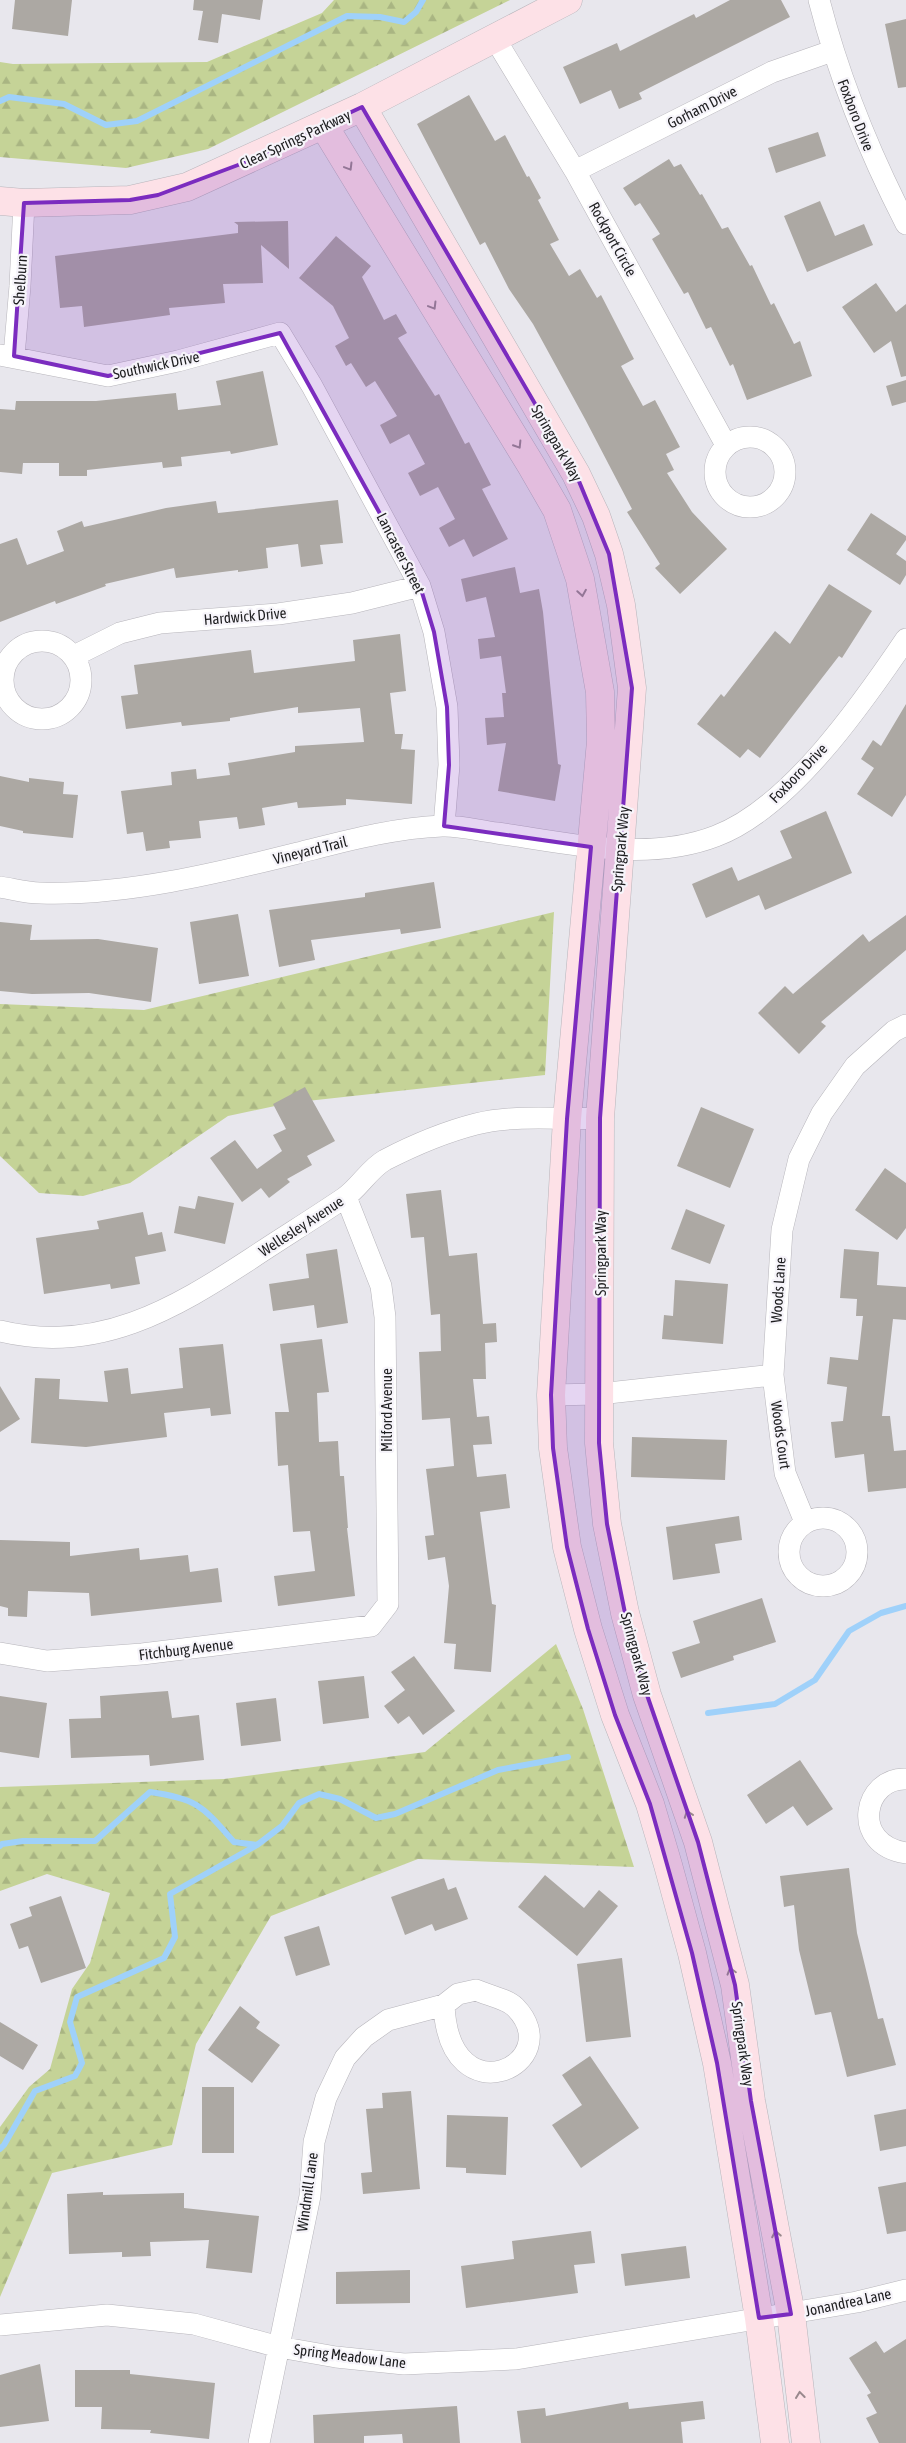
<svg xmlns="http://www.w3.org/2000/svg" width="906" height="2443" font-family="'Asap Condensed',sans-serif">
<style>
.forest{fill:url(#forest-firs)}
.lines{fill:none;stroke-linecap:round;stroke-linejoin:round}
.stream{stroke:#9fd1fa;stroke-width:6}
.building{fill:#aca8a3}
.street-casing{stroke:#b7b5bb;stroke-width:22}
.secondary-casing{stroke:#b7b5bb;stroke-width:29}
.street{stroke:#fff;stroke-width:21}
.secondary{stroke:#fde1e7;stroke-width:28}
.oneway{stroke:#99898d}
.marked{fill:#7b2cbf;fill-opacity:0.2;stroke:#7b2cbf;stroke-width:4;stroke-linejoin:round}
.labels{text-anchor:middle;dominant-baseline:central;stroke-width:4.5;stroke-linejoin:round;paint-order:stroke}
.street-label{font-size:15px;fill:#1e1e20;stroke:#f6f4fa}
</style>
<defs>
<pattern id="forest-firs" width="22" height="20" patternUnits="userSpaceOnUse" patternTransform="scale(1.25)"><rect width="22" height="20" fill="#c5d397"/><path d="M5 1l3.5 6h-7zM16 11l3.5 6h-7z" fill="#a9b582"/></pattern>
</defs>
<rect width="100%" height="100%" fill="#e8e7ed"/>
<!-- forest -->
<path class="forest" d="M334 0H510L208 149 126 168 0 157V62L13 64 207 62 322 13Z
M554 912 545 1075 289 1103 228 1116 130 1183 83 1196 39 1193 0 1156V1004L144 1010Z
M556 1644 583 1709 634 1867 418 1859 271 1916 196 2044 172 2145 52 2173 0 2297V2127L29 2087 50 2069 72 1989 90 1963 110 1893 47 1874 0 1891V1787L224 1779 425 1752Z"/>
<g class="lines">
<!-- stream -->
<path class="stream" d="M0 101 9 97 64 104 106 125 137 121 347 16 380 17 404 22 416 12 423 0
M708 1713 775 1704 815 1680 849 1631 881 1613 906 1606
M0 1846 2 1844 23 1841H95L150 1792C199 1799 203 1807 234 1842L257 1845 282 1826 299 1803 319 1794 340 1799 376 1818 395 1814 498 1770 568 1757
M0 2149 4 2145 35 2091 75 2076 82 2063 70 2022 77 1997 164 1958 175 1937 170 1894 257 1845"/>
</g>
<!-- building -->
<path class="building" d="M15 0H72L68 36 12 29Z
M194 0H263L260 20 222 14 218 43 198 40 203 11 193 10Z
M730 0H781L790 17 639 93 642 99 619 109 611 90 580 104 563 67 617 43 620 51 694 14 696 18Z
M906 19V87L898 88 885 24Z
M469 95 495 141 505 135 527 177 529 176 541 198 538 200 559 240 550 244 569 276 580 269 597 298 601 295 634 359 621 366 643 406 655 400 680 447 666 454 674 470 667 473 692 512 727 549 680 594 655 568 660 564 627 512 632 509 585 419 533 324 509 289 485 242 480 245 417 124Z
M818 132 826 156 776 173 768 148Z
M669 159 674 167 681 164 700 195 702 194 722 229 728 227 750 266 752 265 771 305 774 303 794 344 800 341 812 376 747 400 733 364 730 366 711 327 706 329 688 292 684 294 652 239 660 234 640 203 635 206 623 188Z
M820 201 835 236 864 224 873 245 807 272 784 216Z
M288 221 289 269 261 245 263 283 223 284 225 303 169 308 170 315 84 327 82 306 60 308 55 256 238 233V225L234 222Z
M336 236 371 266 362 277 384 320 396 314 407 333 398 338 435 396 439 394 465 444 469 442 491 485 482 489 508 539 473 557 464 539 449 547 439 528 455 519 438 487 420 496 408 473 425 464 409 434 390 444 380 425 397 416 375 381 366 387 351 363 346 366 335 346 349 338 333 306 299 278Z
M876 283 896 312 906 304V376L901 377 891 341 874 353 842 307Z
M263 371 278 445 231 454 230 451 181 457 182 466 163 468 162 462 87 470V476H59V463H23L22 474 0 472V409L15 410 16 401H96L176 393 178 410 221 405 216 381Z
M906 380V402L892 406 886 386Z
M338 500 343 543 320 545 323 564 301 567 298 544 266 548 268 568 238 572V570L176 578 174 568 105 584 106 586 56 604 55 601 0 622V544L17 538 27 565 64 551 57 531 82 521 84 527 166 508 216 501 218 513Z
M871 513 906 536V540L896 554 906 561V575L900 585 847 550Z
M515 567 520 593 539 589 543 612 558 764 561 765 555 801 498 791 506 743 487 745 485 718 504 717 502 693H506L501 656 480 659 478 639 495 637 486 597 466 602 461 579Z
M829 584 872 611 842 658 839 656 760 758 748 749 740 758 697 724 721 694 724 697 775 631 790 644Z
M400 634 406 691 390 693 395 734H403L401 749 415 750 412 804 346 799V805L298 808 297 802 262 808 265 825 239 829 237 817 199 821 201 838 169 841 170 848 146 851 143 832 127 834 121 791 172 785 171 772 196 769 197 779 230 775 228 763 295 752V746L364 742 360 708 298 713V707L230 718V721L182 726 181 722 126 729 121 696 138 694 134 665 251 650 254 673 355 661 353 640Z
M906 704V795L892 817 857 794 874 768 861 759 873 740 881 746Z
M0 776 29 782V778L64 782 63 794 78 795 73 838 23 833V831L0 826Z
M826 811 852 873 765 910 759 895 706 918 692 884 732 867 738 881 792 858 780 831Z
M434 882 441 928 401 934 400 929 311 940 315 960 279 967 269 910 365 897V893Z
M238 914 249 976 199 984 190 922Z
M906 915V950L821 1022 826 1026 799 1054 758 1013 785 986 793 994 863 934 869 942Z
M0 922 32 925 30 940 98 939 158 948 151 1002 89 993 32 994 0 991Z
M305 1087 335 1141 307 1156 312 1165 287 1179 290 1182 269 1198 261 1188 242 1202 210 1158 235 1140 257 1169 282 1151 273 1135 286 1129 273 1104Z
M701 1107 754 1129 730 1188 677 1166Z
M885 1168 906 1183V1228L897 1240 855 1210Z
M441 1190 449 1256 477 1253 483 1324 496 1323 497 1342 485 1343 486 1379H473L477 1417 489 1416 492 1444 473 1445 477 1477 506 1474 510 1508 480 1512 492 1604 496 1605 491 1672 454 1669 456 1644 444 1643 449 1586 445 1557 428 1560 425 1536 434 1535 426 1469 454 1466 450 1418 422 1420 419 1352 441 1351 440 1314 431 1315 424 1237 411 1238 406 1194Z
M198 1196 234 1203 225 1244 174 1233 179 1206 195 1209Z
M686 1209 725 1225 710 1264 671 1249Z
M143 1212 148 1235 162 1232 166 1251 135 1257 140 1284 111 1289 110 1284 44 1294 36 1238 99 1229 97 1221Z
M337 1249 348 1323 317 1328 314 1305 273 1311 269 1284 309 1278 306 1254Z
M844 1249 879 1252 877 1285 906 1287V1320L893 1319 882 1416H890L894 1451 906 1450V1488L868 1492 864 1454 835 1458 831 1422 843 1421 847 1387 827 1384 830 1357 858 1360 863 1316H856L857 1299 840 1298Z
M675 1280 728 1284 723 1344 662 1339 664 1315 673 1316Z
M322 1339 329 1392 317 1393 319 1442 338 1441 340 1476H344L348 1528H347L355 1596 278 1606 274 1576 315 1571 310 1531 293 1532 288 1465 278 1466 275 1412H289L280 1344Z
M223 1344 231 1414 211 1416 210 1408 164 1413 167 1437 86 1447 31 1443 35 1378 60 1379 59 1399 108 1402 104 1371 128 1368 131 1394 183 1388 179 1348Z
M0 1386 20 1419 0 1432Z
M632 1437 727 1440 725 1480 631 1477Z
M739 1516 742 1540 715 1544 720 1573 673 1580 666 1527Z
M0 1540 70 1542V1556L139 1548 140 1560 188 1555 190 1572 218 1568 222 1602 91 1616 89 1593 28 1591 27 1617 8 1616V1608L0 1606Z
M762 1598 776 1642 733 1656 734 1660 681 1678 672 1652 700 1643 693 1621Z
M414 1656 455 1711 423 1735 409 1716 398 1724 384 1706 405 1690 391 1672Z
M364 1676 369 1718 323 1724 318 1681Z
M168 1691 172 1718 199 1715 204 1760 150 1766 149 1755 71 1758 69 1719 101 1718 100 1696Z
M0 1696 47 1703 39 1758 0 1752Z
M276 1698 281 1741 241 1746 236 1703Z
M800 1760 833 1809 807 1826 793 1806 766 1824 747 1795Z
M849 1868 857 1933 878 2019 883 2018 896 2065 847 2077 831 2012 815 2015 799 1950 794 1905 784 1907 780 1876Z
M545 1875 584 1908 599 1890 618 1906 577 1956 518 1907Z
M444 1878 448 1890 456 1887 468 1919 435 1931 432 1924 405 1935 391 1897Z
M61 1896 86 1968 41 1983 28 1946 19 1949 10 1924 32 1916 29 1907Z
M319 1926 330 1965 296 1976 284 1937Z
M622 1958 631 2037 586 2042 577 1964Z
M240 2006 260 2022 256 2028 280 2045 252 2083 208 2050Z
M0 2022 38 2045 23 2070 0 2056Z
M590 2056 639 2128 581 2168 552 2125 582 2105 562 2075Z
M202 2087H234V2153H202Z
M411 2091 420 2189 363 2194 361 2173 372 2172 366 2109 383 2108 382 2093Z
M906 2109V2146L880 2151 874 2115Z
M447 2115 508 2117 506 2175 466 2173V2168L446 2167Z
M906 2182V2231L887 2234 878 2187Z
M103 2192V2195L184 2193V2208L259 2216 252 2273 206 2268 209 2240 150 2242 151 2256 122 2257V2252L69 2254 67 2194Z
M591 2231 595 2263 574 2265 578 2293 466 2308 461 2266 514 2259 512 2241Z
M686 2246 690 2278 625 2286 621 2254Z
M410 2270V2303L336 2304V2272Z
M906 2339V2443H879L866 2418 877 2413 867 2395 871 2393 849 2358 876 2341 884 2353Z
M40 2364 49 2421 0 2427V2375Z
M75 2370H130V2374L215 2383 209 2439 150 2433 151 2430 101 2429 102 2407H75Z
M703 2401 705 2419 681 2422 683 2443H521L517 2411 545 2408 546 2416 628 2402 629 2409Z
M457 2406 460 2443H403L402 2434 364 2436V2443H314L313 2415Z"/>
<g class="lines">
<!-- street casing -->
<g class="street-casing">
<path id="street" d="M819 0C839 78 869 152 906 224
M494 37 575 171 726 445
M575 171 772 72 832 51
M0 355 108 376 178 361 280 333 312 386 420 586 434 632 447 707 449 765 444 826
M14 356 20 286 24 203
M715 472a35 35 0 1 1 70 0a35 35 0 1 1-70 0Z
M3 680a39 39 0 1 1 78 0a39 39 0 1 1-78 0Z
M74 656 120 633 160 623 278 614 352 603 420 586
M0 887C13 889 27 893 40 893 123 896 218 873 298 853 346 841 393 828 442 826 459 825 479 831 497 833 568 843 646 863 716 836 790 808 862 704 906 639
M0 1331C97 1355 174 1309 252 1258 282 1238 313 1219 344 1198 359 1188 369 1169 385 1160 414 1145 445 1132 476 1124 516 1114 560 1120 600 1118
M551 1395 599 1394 773 1375
M789 1552a34 34 0 1 1 68 0a34 34 0 1 1-68 0Z
M805 1522 785 1473 773 1375 782 1230 799 1159 822 1113 855 1066 894 1031 906 1025
M0 1653 47 1661 142 1654 371 1626 388 1604 385 1317 381 1286 346 1197
M906 1779C864 1777 849 1844 906 1853
M476 1990C487 1995 507 1999 515 2007 570 2063 449 2121 444 2005L458 1994Z
M0 2325 107 2315 194 2324 279 2347 336 2357 404 2364 516 2359 857 2302 906 2290
M259 2443 310 2196 314 2142 326 2098 345 2058 364 2037 388 2020 444 2005"/>
</g>
<!-- secondary casing -->
<g class="secondary-casing">
<path id="secondary" d="M362 107 576 474 596 516 609 554 621 605 632 688 600 1118 599 1443 607 1524 625 1613 647 1695 698 1842 735 1985 751 2101 791 2314 806 2443
M324 126 531 465 557 510 580 579 600 692 601 741 567 1119 551 1395 553 1448 567 1547 588 1629 615 1715 650 1804 668 1865 692 1953 717 2063 759 2318 775 2443
M0 201 24 203 130 200 187 187 362 107 568 0"/>
</g>
<!-- street -->
<use href="#street" class="street"/>
<!-- secondary -->
<use href="#secondary" class="secondary"/>
</g>
<!-- one-way arrows -->
<defs><path id="oneway-chevron" d="M-2-3.5L2.5 0L-2 3.5" fill="none" stroke-width="1.6" stroke-linecap="round" stroke-linejoin="round" transform="scale(1.25)"/></defs>
<g class="oneway">
<use href="#oneway-chevron" transform="translate(349 167) rotate(59)"/>
<use href="#oneway-chevron" transform="translate(433 306) rotate(59)"/>
<use href="#oneway-chevron" transform="translate(518 445) rotate(58)"/>
<use href="#oneway-chevron" transform="translate(582 593) rotate(81)"/>
<use href="#oneway-chevron" transform="translate(688 1814) rotate(-110)"/>
<use href="#oneway-chevron" transform="translate(731 1971) rotate(-106)"/>
<use href="#oneway-chevron" transform="translate(776 2234) rotate(-101)"/>
<use href="#oneway-chevron" transform="translate(800 2395) rotate(-97)"/>
</g>
<!-- marked area -->
<path class="marked" d="M362 107 576 474 609 554 632 688 600 1118 599 1443 607 1524 625 1613 647 1695 698 1842 735 1985 751 2101 791 2314 759 2318 717 2063 692 1953 650 1804 615 1715 588 1629 567 1547 553 1448 551 1395 567 1119 591 847 444 826 449 765 447 707 434 632 420 586 280 333 108 376 14 356 24 203 130 200 158 195 238 165Z"/>
<g class="labels">
<!-- street labels -->
<g class="street-label">
<text transform="translate(702 107) rotate(-27)">Gorham Drive</text>
<text transform="translate(856 115) rotate(69)">Foxboro Drive</text>
<text transform="translate(295 139) rotate(-25)">Clear Springs Parkway</text>
<text transform="translate(613 239) rotate(61)">Rockport Circle</text>
<text transform="translate(20 280) rotate(-86)">Shelburn</text>
<text transform="translate(156 365) rotate(-12)">Southwick Drive</text>
<text transform="translate(557 443) rotate(60)">Springpark Way</text>
<text transform="translate(401 553) rotate(63)">Lancaster Street</text>
<text transform="translate(245 616) rotate(-5)">Hardwick Drive</text>
<text transform="translate(798 773) rotate(-46)">Foxboro Drive</text>
<text transform="translate(620 849) rotate(-85)">Springpark Way</text>
<text transform="translate(310 850) rotate(-14)">Vineyard Trail</text>
<text transform="translate(301 1226) rotate(-33)">Wellesley Avenue</text>
<text transform="translate(600 1253) rotate(-90)">Springpark Way</text>
<text transform="translate(778 1290) rotate(-86)">Woods Lane</text>
<text transform="translate(386 1410) rotate(-90)">Milford Avenue</text>
<text transform="translate(781 1435) rotate(82)">Woods Court</text>
<text transform="translate(186 1649) rotate(-7)">Fitchburg Avenue</text>
<text transform="translate(637 1654) rotate(75)">Springpark Way</text>
<text transform="translate(743 2044) rotate(82)">Springpark Way</text>
<text transform="translate(307 2192) rotate(-82)">Windmill Lane</text>
<text transform="translate(848 2302) rotate(-12)">Jonandrea Lane</text>
<text transform="translate(350 2356) rotate(7)">Spring Meadow Lane</text>
</g>
</g>
</svg>
